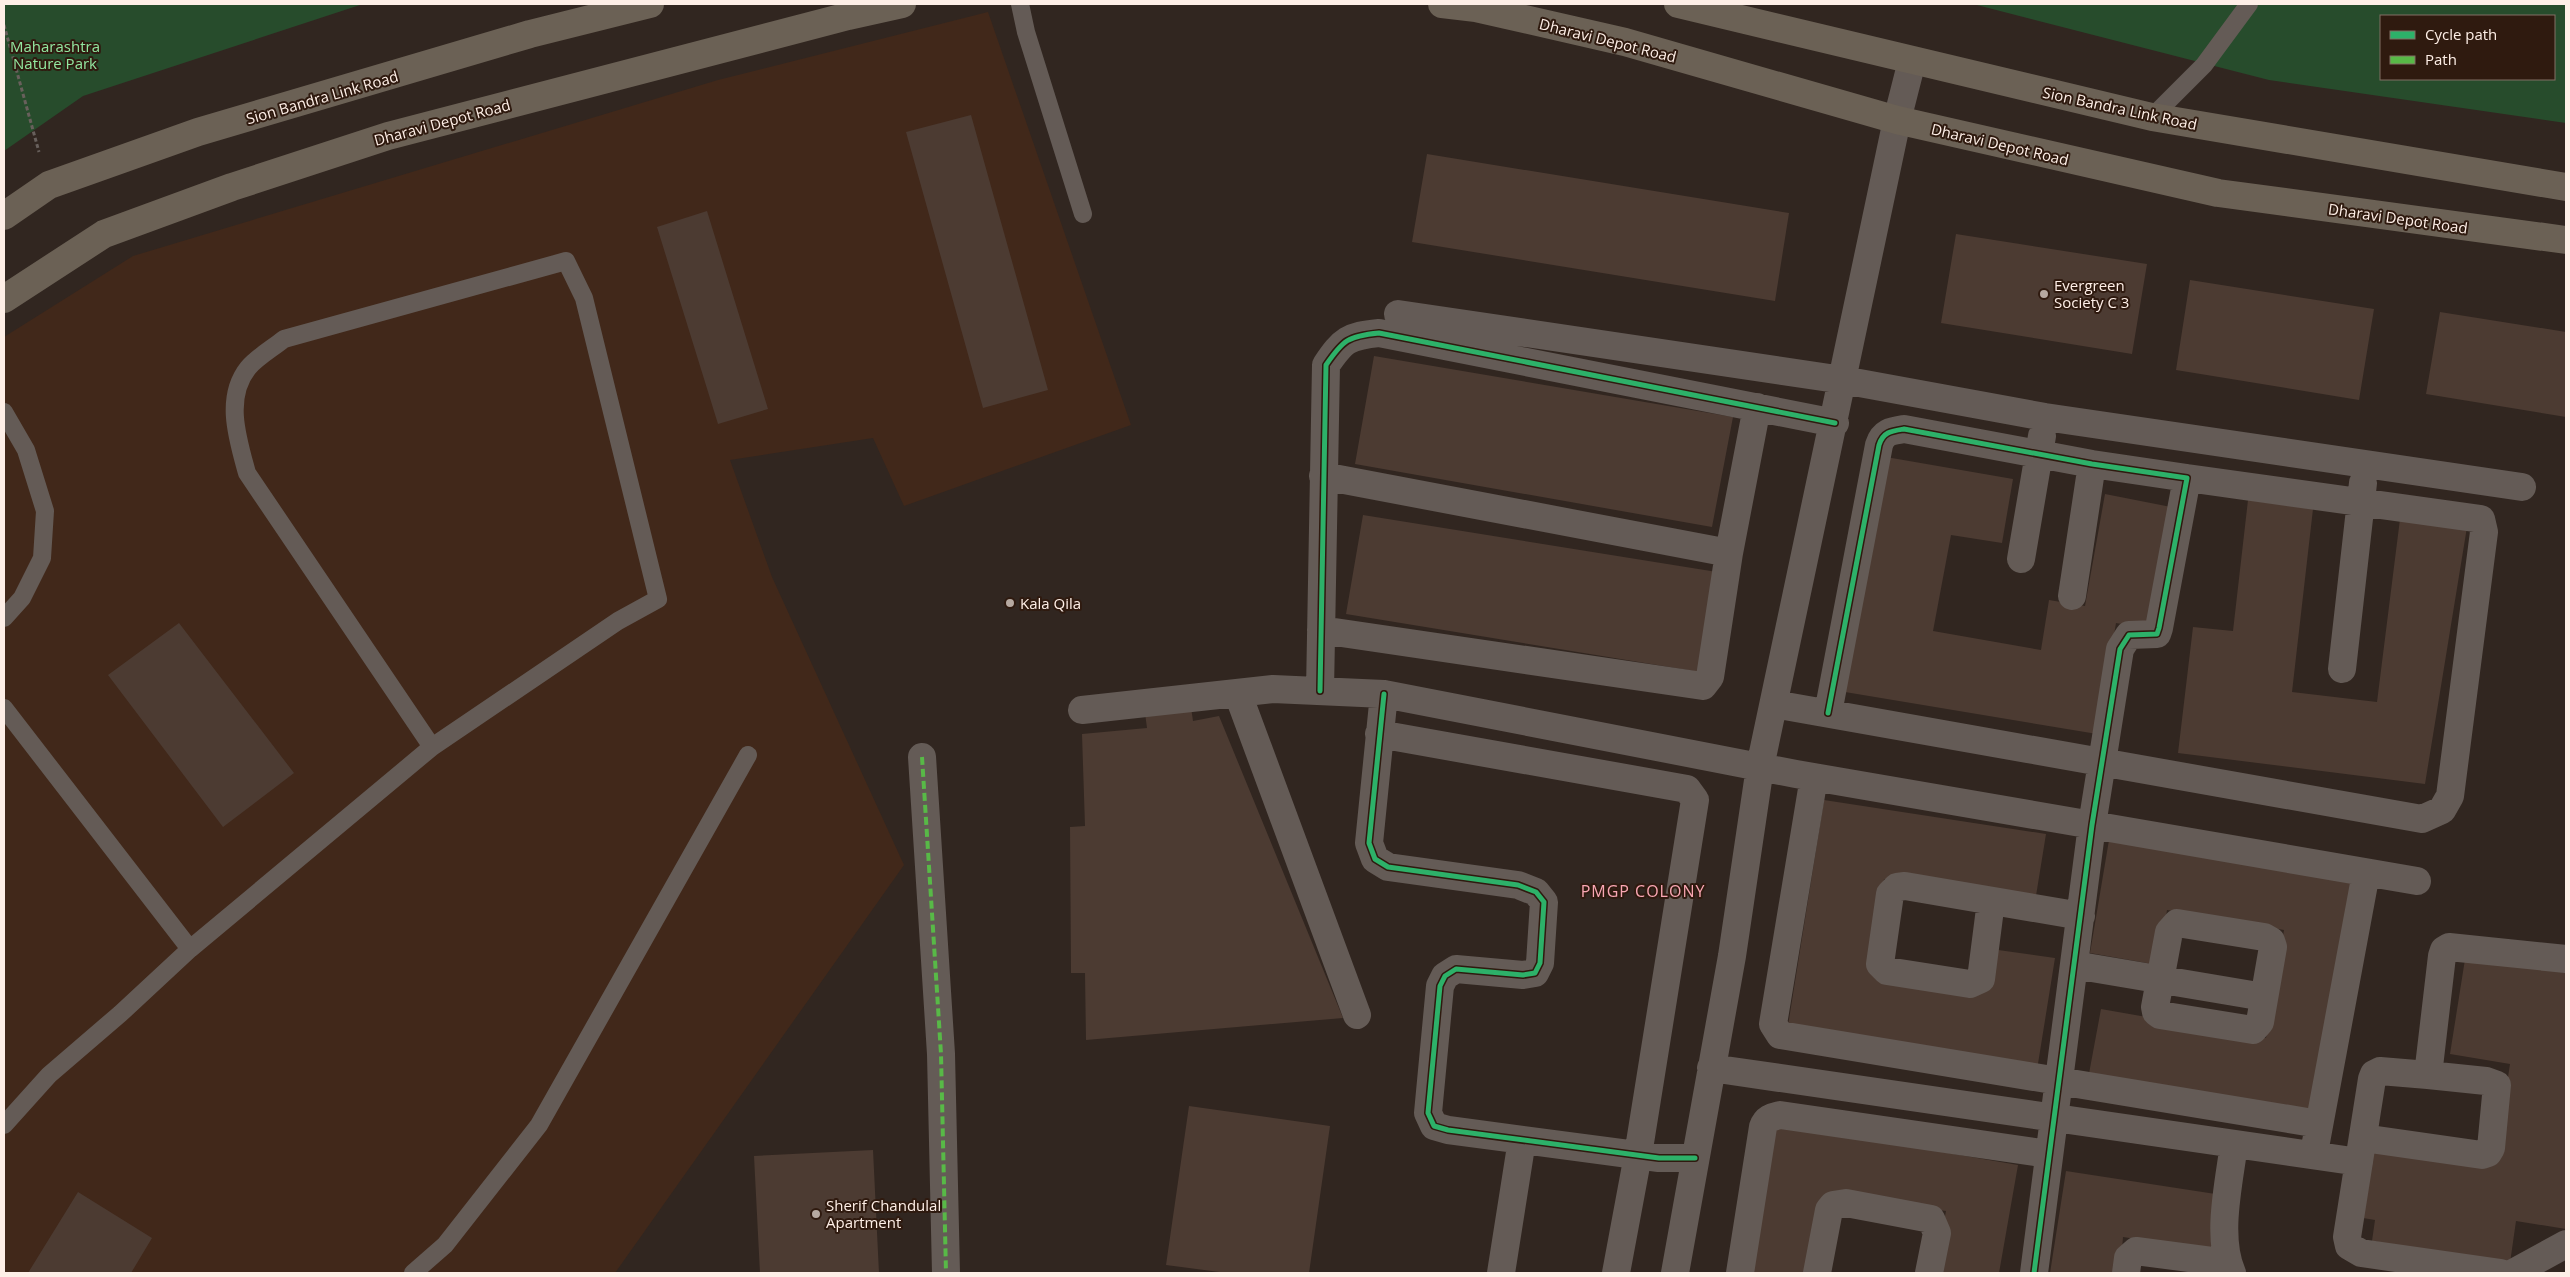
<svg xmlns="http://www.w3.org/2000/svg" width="2570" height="1277" font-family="'Open Sans',sans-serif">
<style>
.built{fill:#41281a}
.green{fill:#274c2c;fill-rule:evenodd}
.building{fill:#4c3b32}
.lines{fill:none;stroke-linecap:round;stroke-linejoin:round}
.path{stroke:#68605c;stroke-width:3;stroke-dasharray:4 2.5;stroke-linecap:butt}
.lane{stroke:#645b56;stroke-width:18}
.street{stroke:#645b56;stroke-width:28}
.primary{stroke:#6b6155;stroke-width:28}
.quiet{stroke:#58b947;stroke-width:4;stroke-dasharray:8 4;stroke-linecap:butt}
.cycleway-casing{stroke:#2f1a0f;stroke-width:8}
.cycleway{stroke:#2db169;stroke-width:5}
.poi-dot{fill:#b6a9a1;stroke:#2f1a0f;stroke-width:2}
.labels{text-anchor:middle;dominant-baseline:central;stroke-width:4;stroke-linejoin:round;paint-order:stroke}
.street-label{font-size:15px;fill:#feefe7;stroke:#2f1a0f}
.park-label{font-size:15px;fill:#92e7a0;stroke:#2f1a0f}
.poi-label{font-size:15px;fill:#feefe7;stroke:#2f1a0f;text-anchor:start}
.neighbourhood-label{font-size:16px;letter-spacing:1px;fill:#faa7b4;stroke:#2f1a0f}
</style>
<rect width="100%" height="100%" fill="#312620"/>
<!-- built -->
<path class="built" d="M988 12 1131 425 904 506 873 438 730 460 772 577 904 865 615 1273H4V337L133 256 718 80Z"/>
<!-- green -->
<path class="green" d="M4 4H363L83 96 4 151Z
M1973 4H2566V123L2269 80ZM2381 16H2554V79H2381Z"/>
<!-- building -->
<path class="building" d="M971 115 1048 390 983 408 906 132Z
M1427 154 1789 213 1775 301 1412 242Z
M707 211 768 409 718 424 657 227Z
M1956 234 2147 264 2132 354 1941 323Z
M2190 280 2374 309 2359 400 2176 370Z
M2440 312 2566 332V417L2426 394Z
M1374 356 1733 417 1712 527 1355 464Z
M1886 457 2013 479 2002 543 1951 535 1933 631 2041 650 2049 600 2085 606 2105 494 2171 507 2150 629 2116 623 2097 734 1845 692Z
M2248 500 2313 509 2292 692 2377 702 2400 519 2467 527 2425 784 2178 753 2193 627 2233 631Z
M1363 515 1717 572 1700 672 1346 614Z
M179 623 294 773 223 827 108 675Z
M1191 707 1193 721 1219 716 1343 1018 1086 1040 1085 973H1071L1070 827 1085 826 1082 734 1147 728 1145 713Z
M1824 800 2046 834 2035 902 1884 879 1870 973 1984 991 1991 949 2055 958 2037 1070 1787 1032Z
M2109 840 2352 881 2312 1118 2088 1079 2101 1009 2266 1038 2284 930 2167 910 2158 965 2090 953Z
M2466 953 2566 969V1229L2516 1221 2510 1263 2372 1241 2375 1220 2363 1218 2374 1144 2495 1163 2510 1064 2450 1054Z
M1189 1106 1330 1126 1309 1273H1227L1166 1265Z
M1773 1123 2018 1165 1999 1273H1934L1946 1211 1827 1194 1812 1273H1748Z
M873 1150 879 1273H760L754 1156Z
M2066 1171 2222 1195 2215 1251 2123 1237 2120 1273H2050Z
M78 1192 152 1238 131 1273H28Z"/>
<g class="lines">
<!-- path -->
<path class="path" d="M4 25 39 152"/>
<!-- lane -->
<path class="lane" d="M1020 4 1026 32 1083 214
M2152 117 2204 65 2249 4
M4 412 26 450 45 511 42 558 22 598 4 618
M4 708 190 949
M4 1125 49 1075 120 1014 190 949 432 747 618 621 658 599 584 298 566 261 284 339C273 348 257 357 248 368 224 398 238 440 247 473L432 747
M413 1273 445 1245 539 1125 748 755"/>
<!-- street -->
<path class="street" d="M1398 314 1843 380 2045 417 2522 487
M1323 476 1729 553 1757 407
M2021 559 2042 436
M2072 596 2092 464
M1321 630 1703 686 1710 677 1729 553
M2342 669 2363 483
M1320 691 1326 365C1343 340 1348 336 1379 333L1835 423
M1238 694 1357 1015
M1384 694 1369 843 1375 859 1388 867 1518 885 1536 892 1544 902 1540 963 1535 973 1523 975 1456 969 1445 976 1440 986 1428 1113 1434 1126 1448 1130 1659 1158H1695
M1774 704 2422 819 2442 810 2450 796 2484 532 2481 519 2187 478
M1082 710 1273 689 1384 694 1796 774 2417 881
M1828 713 1879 445C1883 432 1891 431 1904 429L2092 464 2187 478 2159 628 2157 634 2129 635 2120 649 2092 825 2034 1273
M1379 734 1687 789 1695 800 1638 1155 1616 1273
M922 757 941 1054 946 1273
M1814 777 1773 1024 1780 1035 2319 1124
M1991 901 1981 979 1970 984 1887 971 1880 964 1890 894 1897 887 1905 886 2081 916
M2177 923 2264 937 2271 941 2273 947 2260 1022 2253 1030 2160 1015 2156 1012 2155 1007 2169 932Z
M2074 965 2264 997
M1711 1068 2359 1162
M2363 1138 2482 1155 2488 1153 2491 1148 2497 1085 2486 1081 2428 1075
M2316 1142 2366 873
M1501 1273 1522 1140
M1675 1273 1732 956 1760 767 1897 120 1912 61
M1740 1273 1763 1127C1766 1118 1772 1117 1780 1115L2049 1154
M1817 1273 1829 1210 1833 1205 1846 1203 1931 1219 1937 1233 1929 1273
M2126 1273 2128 1258 2136 1251 2227 1263
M2232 1273C2216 1237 2229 1183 2234 1144
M2501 1273 2361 1253 2349 1246 2347 1237 2372 1079 2374 1074 2380 1071 2428 1075 2442 956 2444 950 2449 947 2566 959
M2513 1273 2566 1244"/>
<!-- primary -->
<path class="primary" d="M1442 4 1476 8 1625 42 1897 120 2218 193 2566 240
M1678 4 2152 117 2566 187
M4 216 49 185 198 132 530 34 650 4
M4 299 104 234 232 187 388 136 848 16 902 4"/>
<!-- quiet -->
<path class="quiet" d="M922 757 941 1054 946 1273"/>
<!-- cycleway casing -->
<g class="cycleway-casing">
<path id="cycleway" d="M1320 691 1326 365C1343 340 1348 336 1379 333L1835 423
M1384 694 1369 843 1375 859 1388 867 1518 885 1536 892 1544 902 1540 963 1535 973 1523 975 1456 969 1445 976 1440 986 1428 1113 1434 1126 1448 1130 1659 1158H1695
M1828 713 1879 445C1883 432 1891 431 1904 429L2092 464 2187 478 2159 628 2157 634 2129 635 2120 649 2092 825 2034 1273"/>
</g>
<!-- cycleway -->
<use href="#cycleway" class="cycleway"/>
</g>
<!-- markers -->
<g class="poi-dot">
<circle cx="2044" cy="294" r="5"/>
<circle cx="1010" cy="603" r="5"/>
<circle cx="816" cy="1214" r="5"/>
</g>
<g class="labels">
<!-- street labels -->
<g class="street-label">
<text transform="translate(1608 40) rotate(14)">Dharavi Depot Road</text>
<text transform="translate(322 97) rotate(-16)">Sion Bandra Link Road</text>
<text transform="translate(2120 108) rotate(12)">Sion Bandra Link Road</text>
<text transform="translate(442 122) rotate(-15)">Dharavi Depot Road</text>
<text transform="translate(2000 144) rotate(13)">Dharavi Depot Road</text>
<text transform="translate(2398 218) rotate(8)">Dharavi Depot Road</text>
</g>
<!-- park labels -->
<g class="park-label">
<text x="55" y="46">Maharashtra<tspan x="55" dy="17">Nature Park</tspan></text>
</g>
<!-- poi labels -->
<g class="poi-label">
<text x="2054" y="285">Evergreen<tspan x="2054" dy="17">Society C 3</tspan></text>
<text x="1020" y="603">Kala Qila</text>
<text x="826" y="1205">Sherif Chandulal<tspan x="826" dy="17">Apartment</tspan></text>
</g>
<!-- neighbourhood labels -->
<g class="neighbourhood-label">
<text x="1643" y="891">PMGP COLONY</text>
</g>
</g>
<!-- border -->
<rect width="2570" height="1277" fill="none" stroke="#feefe7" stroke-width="10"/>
<!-- legend -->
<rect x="2380" y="15" width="175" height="65" fill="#2f1a0f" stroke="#826f65"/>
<rect x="2390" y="31" width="25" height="8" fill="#2db169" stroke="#826f65"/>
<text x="2425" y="40" font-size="15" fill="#feefe7">Cycle path</text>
<rect x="2390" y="56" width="25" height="8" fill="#58b947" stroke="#826f65"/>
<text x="2425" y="65" font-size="15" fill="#feefe7">Path</text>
</svg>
